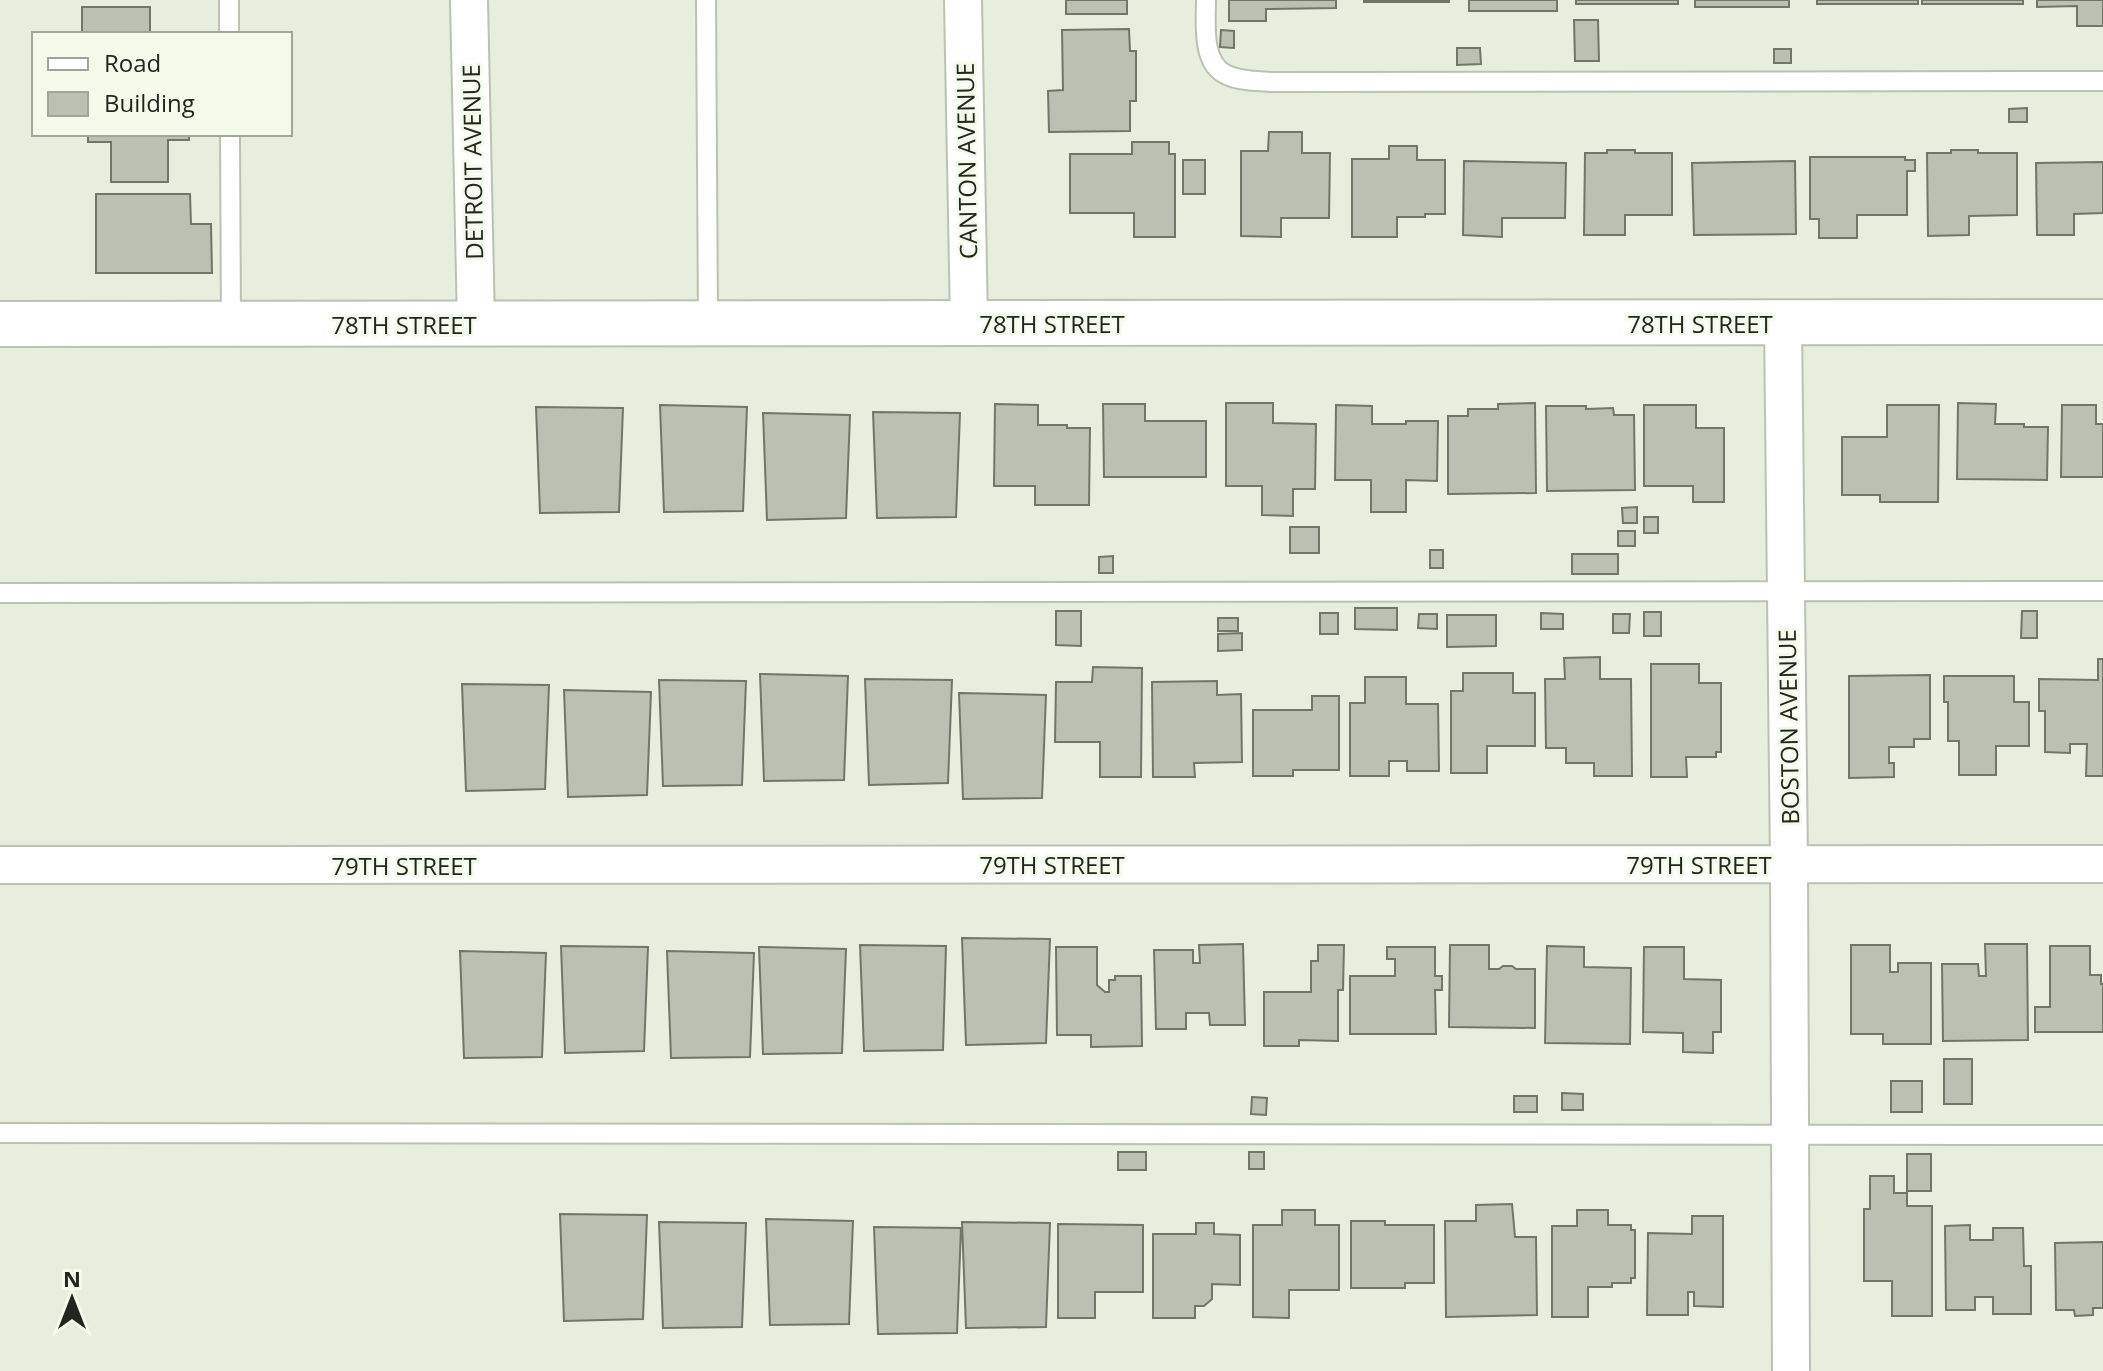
<svg xmlns="http://www.w3.org/2000/svg" width="2103" height="1371" font-family="'Open Sans',sans-serif">
<style>
.building{fill:#bac1b2;stroke:#707668;stroke-width:2}
.lines{fill:none;stroke-linecap:round;stroke-linejoin:round}
.lane-casing{stroke:#bbc2b2;stroke-width:22}
.street-casing{stroke:#bbc2b2;stroke-width:40}
.secondary-casing{stroke:#bbc2b2;stroke-width:48}
.lane{stroke:#fff;stroke-width:18}
.street{stroke:#fff;stroke-width:36}
.secondary{stroke:#fff;stroke-width:44}
.labels{text-anchor:middle;dominant-baseline:central;stroke-width:6;stroke-linejoin:round;paint-order:stroke}
.street-label{font-size:24px;fill:#232620;stroke:#f4fbeb}
</style>
<rect width="100%" height="100%" fill="#e7eede"/>
<!-- building -->
<path class="building" d="M1066 0H1127V14H1066Z
M1229 0H1336V8L1266 9V21H1229Z
M1364 0H1449V2H1364Z
M1469 0H1557V11H1469Z
M1576 0H1678V4H1576Z
M1695 0H1789V7H1695Z
M1817 0H1918V4H1817Z
M1922 0H2023V4H1922Z
M2037 0H2103V26H2077V6L2037 7Z
M82 7H150V33L159 34H82Z
M1574 20H1598L1599 61H1575Z
M1129 29 1130 51H1136V101H1130V131L1049 132 1048 91 1063 90 1062 30Z
M1221 30 1234 31V48L1220 47Z
M1457 48H1480L1481 64 1457 65Z
M1774 49H1791V63H1774Z
M2027 108V122H2009V109Z
M1269 132H1302V153H1330L1329 218H1281V237L1241 236V151H1268Z
M88 134H189V140H168V182H111V142H88Z
M1132 142H1169V154H1175V237H1134V213H1070V154H1132Z
M1389 146H1417V160H1445V214H1425V217H1397V237H1352V159H1389Z
M1607 150H1635V153H1672V215H1625V235H1584L1585 153H1607Z
M1951 150H1978V153H2017V215L1969 216V235L1928 236 1927 153H1951Z
M1810 157H1905V160H1915V171H1907V215H1857V238H1819V219H1810Z
M1183 160H1205V194H1183Z
M1464 161 1566 163 1565 218H1502V237L1463 235Z
M1795 161 1796 234 1694 235 1692 163Z
M2103 162V213L2074 214V235H2037L2036 163Z
M96 194H190L191 224H211L212 273H96Z
M1226 403H1273V423L1316 424 1315 489H1293V516L1262 515V486H1226Z
M1535 403 1536 493 1448 494V416H1468V409H1498V404Z
M1958 403 1996 404 1995 424H2024V427H2048L2047 480 1957 479Z
M995 404 1038 405V425H1067V428H1090L1089 505H1035V486H994Z
M1103 404H1145V421H1206V477H1104Z
M660 405 747 407 743 511 664 512Z
M1336 405 1372 406V424H1406V421H1438L1437 481 1406 480V512H1371V480H1335Z
M1644 405H1696V428H1724V502H1693V486H1644Z
M1887 405H1939L1938 502H1880V495H1842V437H1887Z
M2062 405H2096V424H2103V477H2061Z
M1546 406H1586V409L1613 408 1614 415H1634L1635 490 1547 491Z
M536 407 623 408 619 512 540 513Z
M873 412 960 413 956 517 877 518Z
M763 413 850 415 846 518 767 520Z
M1637 507V523H1623L1622 508Z
M1644 517H1658V533H1644Z
M1290 527H1319V553H1290Z
M1618 531H1635V546H1618Z
M1430 550H1443V568H1430Z
M1572 554H1618V574H1572Z
M1113 556V573H1099V557Z
M1355 608H1397V630L1355 629Z
M1056 611H1081V646L1056 645Z
M2022 611H2037V638H2021Z
M1644 612H1661V636H1644Z
M1320 613H1338V634H1320Z
M1541 613 1563 614V629H1541Z
M1419 614H1437V629L1418 628Z
M1613 614H1630L1629 633H1613Z
M1447 615H1496V646L1447 647Z
M1218 618H1238V631H1218Z
M1242 633V650L1218 651V634Z
M1600 657V679H1631L1632 776H1594V763H1566V748H1546L1545 679H1565L1564 658Z
M2098 659H2103V776H2086L2087 744H2070V753L2045 752V711H2039V679L2098 680Z
M1651 664H1699V683H1721V752H1716V757H1686L1687 777H1651Z
M1093 667 1142 668 1141 777H1100V742H1055L1056 682H1092Z
M1463 673H1513V693H1535V746H1487V773H1451V691H1463Z
M760 674 848 676 844 780 764 781Z
M1930 675V739H1914V747H1889V763H1894V777L1849 778V676Z
M1944 676H2014V702H2029V746H1996V775H1959V741H1948V702H1944Z
M1365 677H1406V704H1438L1439 771H1407V761H1389V776H1350V703H1365Z
M865 679 952 680 948 783 869 785Z
M659 680 746 681 742 785 663 786Z
M1217 681V695L1241 694 1242 762 1194 763 1195 777H1153L1152 682Z
M462 684 549 685 545 789 466 791Z
M564 690 651 692 647 795 568 797Z
M959 693 1046 695 1042 798 963 799Z
M1312 696H1339V770H1293V776H1253V710H1312Z
M962 938 1050 939 1046 1043 966 1045Z
M1243 944 1245 1025H1210L1209 1013H1186V1029H1156L1154 950H1193V963H1200L1199 945Z
M1985 944H2027L2028 1040 1943 1041 1942 964H1978L1979 976H1986Z
M860 945 946 946 943 1050 864 1051Z
M1318 945H1344L1343 990H1338V1041L1299 1040V1046H1264V992H1311V961H1318Z
M1450 945H1489V969H1499L1503 966H1512L1516 969H1535V1028L1449 1027Z
M1851 945H1890V972H1898V963H1931V1044H1883V1034H1851Z
M561 946 648 947 644 1051 565 1053Z
M1547 946 1584 947V967L1631 968 1630 1044 1545 1043Z
M2050 946H2090V975H2101V984H2103V1032H2035V1007H2050Z
M759 947 846 949 842 1053 763 1054Z
M1056 947H1097V985L1105 992H1109V980H1115V976H1141L1142 1046 1091 1047V1035H1057Z
M1387 947H1435V976H1442V990H1435L1436 1034H1350V976H1395V959H1387Z
M1644 947H1684V979L1721 980V1032H1713V1053L1683 1052V1033L1643 1032Z
M460 951 546 953 542 1057 464 1058Z
M667 951 754 953 750 1057 671 1058Z
M1944 1059H1972V1104H1944Z
M1891 1081H1922V1112H1891Z
M1562 1093 1583 1094V1110H1562Z
M1514 1096H1537V1112H1514Z
M1252 1097 1267 1098 1266 1115 1251 1114Z
M1118 1152H1146V1170H1118Z
M1249 1152H1264V1169H1249Z
M1907 1154H1931V1191H1907Z
M1870 1176H1894V1193H1907V1206H1932V1316H1892V1281H1864V1209H1870Z
M1512 1204 1515 1237H1536L1537 1315 1446 1317 1445 1221H1476V1205Z
M1282 1210H1315V1225H1339V1290H1289V1318L1253 1317V1225H1282Z
M1577 1210H1608V1225H1631V1230H1635V1278H1631V1283H1612V1287H1588V1317H1552V1226H1577Z
M560 1214 647 1215 643 1319 564 1321Z
M1692 1216H1723V1307L1694 1306V1292H1688V1315H1647L1648 1233 1692 1234Z
M766 1219 853 1221 849 1324 770 1325Z
M1351 1221H1385V1225H1434V1283H1405V1288H1351Z
M659 1222 746 1223 742 1327 663 1328Z
M962 1222 1050 1223 1046 1327 966 1328Z
M1196 1223H1214V1234L1240 1235V1285L1212 1284V1299L1204 1306H1195V1318H1153V1234H1196Z
M1058 1224 1143 1225V1292H1095V1318H1058Z
M1970 1225V1240H1993V1228H2023L2024 1266H2031V1314H1993V1297H1975V1310H1946L1945 1226Z
M874 1227 961 1228 957 1333 878 1334Z
M2103 1242V1308H2093V1315L2075 1316 2074 1310H2056L2055 1243Z"/>
<g class="lines">
<!-- lane casing -->
<g class="lane-casing">
<path id="lane" d="M229 0V34
M706 0 708 324
M1206 0C1206 23 1201 64 1227 75 1240 81 1256 81 1270 82L2103 81
M230 134 231 323
M0 593 2103 591
M0 1133 2103 1135"/>
</g>
<!-- street casing -->
<g class="street-casing">
<path id="street" d="M469 0 476 324
M963 0 969 323
M1783 323 1789 864 1791 1371
M0 865 2103 864"/>
</g>
<!-- secondary casing -->
<g class="secondary-casing">
<path id="secondary" d="M0 324 2103 322"/>
</g>
<!-- lane -->
<use href="#lane" class="lane"/>
<!-- street -->
<use href="#street" class="street"/>
<!-- secondary -->
<use href="#secondary" class="secondary"/>
</g>
<g class="labels">
<!-- street labels -->
<g class="street-label">
<text transform="translate(966 161) rotate(-91)">CANTON AVENUE</text>
<text transform="translate(472 162) rotate(-91)">DETROIT AVENUE</text>
<text x="1052" y="323">78TH STREET</text>
<text x="1700" y="323">78TH STREET</text>
<text x="404" y="324">78TH STREET</text>
<text transform="translate(1788 727) rotate(-91)">BOSTON AVENUE</text>
<text x="1052" y="864">79TH STREET</text>
<text x="1699" y="864">79TH STREET</text>
<text x="404" y="865">79TH STREET</text>
</g>
</g>
<!-- legend -->
<rect x="32" y="32" width="260" height="104" fill="#f4fbeb" stroke="#a0a69a" stroke-width="2"/>
<rect x="48" y="58" width="40" height="12" fill="#ffffff" stroke="#a0a69a" stroke-width="2"/>
<text x="104" y="72" font-size="24" fill="#232620">Road</text>
<rect x="48" y="92" width="40" height="24" fill="#bac1b2" stroke="#a0a69a" stroke-width="2"/>
<text x="104" y="112" font-size="24" fill="#232620">Building</text>
<!-- north arrow -->
<g transform="translate(72 1299)" stroke="#f4fbeb" stroke-width="6" paint-order="stroke">
<path d="M0-6L14 30L0 20L-14 30Z" fill="#232620"/>
<text y="-12" font-size="22" font-weight="bold" text-anchor="middle" fill="#232620">N</text>
</g>
</svg>
